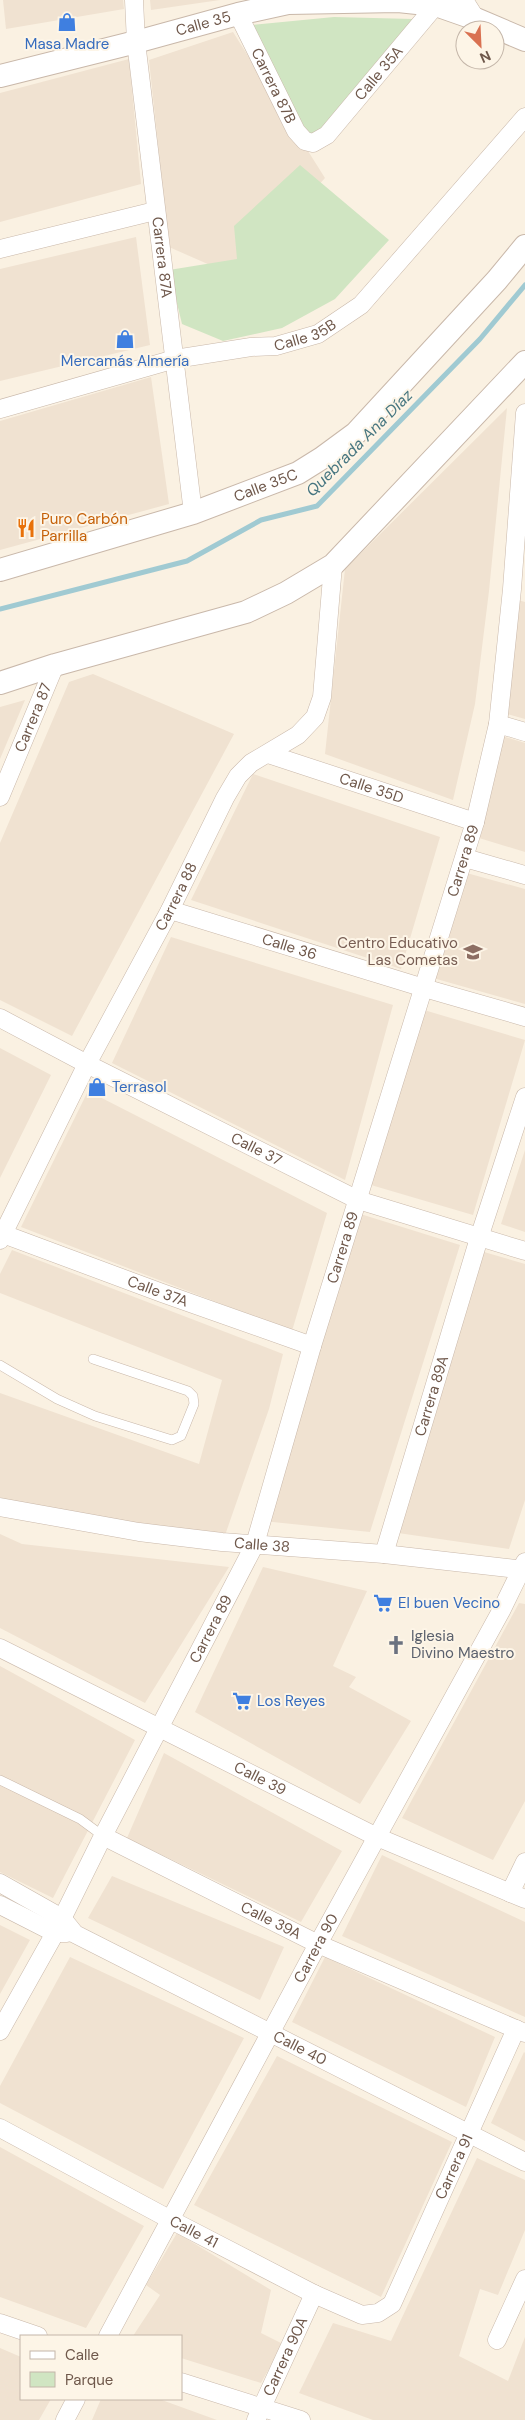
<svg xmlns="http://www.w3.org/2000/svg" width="525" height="2420" font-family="'DM Sans',sans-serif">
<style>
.residential{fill:#f0e2d1}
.green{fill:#d0e5c2}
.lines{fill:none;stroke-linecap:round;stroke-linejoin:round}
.stream{stroke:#a0cad2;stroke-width:5}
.service-casing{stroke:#c9b8aa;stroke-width:10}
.minor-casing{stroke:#c9b8aa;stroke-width:19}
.tertiary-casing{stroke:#c9b8aa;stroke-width:24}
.service{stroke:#fff;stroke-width:9}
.minor{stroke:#fff;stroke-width:18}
.tertiary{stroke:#fff;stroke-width:22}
.labels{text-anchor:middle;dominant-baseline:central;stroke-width:4;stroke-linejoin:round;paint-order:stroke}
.street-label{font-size:15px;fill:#6f584b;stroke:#fdf5e7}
.shop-label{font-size:15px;fill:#366cbe;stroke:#fdf5e7;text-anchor:start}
.food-label{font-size:15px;fill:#c56008;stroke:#fdf5e7;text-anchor:start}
.education-label{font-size:15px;fill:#785e54;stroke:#fdf5e7;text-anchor:end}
.worship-label{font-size:15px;fill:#5b616d;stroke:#fdf5e7;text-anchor:start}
.water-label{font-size:16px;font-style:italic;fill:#477680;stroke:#fdf5e7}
</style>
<rect width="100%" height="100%" fill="#faf1e2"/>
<!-- residential -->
<path class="residential" d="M3 0H123L124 9 6 29Z
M150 0H220L151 10Z
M233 32 325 178 235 276 169 247 149 60Z
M129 59 141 184 0 222V93Z
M136 237 150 345 0 381V269Z
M151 377 169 504 0 550V421Z
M507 408 489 591 475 704 453 800 325 754 345 569Z
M511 598 525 602V719L503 713Z
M93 674 234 734 72 1036 0 1000V843L69 682Z
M25 700 0 759V707Z
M502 736 525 743V852L479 838Z
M253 774 440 837 401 969 191 900Z
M463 872 525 889V1004L433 978Z
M171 937 393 1005 345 1180 112 1063Z
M424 1010 525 1040 473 1215 371 1185Z
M0 1048 51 1075 0 1178Z
M88 1091 327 1213 292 1331 21 1227Z
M525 1150V1232L501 1224Z
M354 1212 460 1245 370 1532 263 1521Z
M12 1250 283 1354 269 1409 223 1541 14 1504 0 1497V1393L199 1464 222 1380 0 1293V1274Z
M484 1252 525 1264V1500L509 1549 398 1533Z
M0 1534 22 1544 229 1567 145 1703 0 1628Z
M263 1567 367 1591 333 1666 356 1677 349 1687 411 1721 360 1804 195 1712Z
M519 1603 525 1604V1801L493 1860 402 1818Z
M0 1666 135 1740 53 1898 0 1872Z
M164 1753 342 1851 301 1922 127 1838Z
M382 1855 525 1922V2017L342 1936Z
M112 1876 284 1947 260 2000 88 1918Z
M0 1925 30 1940 0 1994Z
M70 1957 244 2038 163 2189 0 2103V2086Z
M325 1957 495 2037 466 2107 292 2022Z
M524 2052 525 2053V2141L491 2123Z
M277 2056 452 2142 381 2297 194 2205Z
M0 2147 144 2226 86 2328 0 2297Z
M477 2158 525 2180V2230L498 2295 480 2289 459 2356 508 2381 525 2337V2420H373L299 2393 333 2323 391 2341Z
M177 2233 271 2290 261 2333 283 2344 261 2383 181 2358V2336H133L160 2295 146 2285Z
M0 2348 21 2357V2399H51L39 2420H0Z
M101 2399H159L217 2420H92Z"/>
<!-- green -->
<path class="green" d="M334 17 413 19 317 136 308 134 251 25Z
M300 165 389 240 335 299 282 328 223 341 182 324 169 270 237 259 234 226Z"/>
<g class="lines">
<!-- stream -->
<path class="stream" d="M0 609 187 561 261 520 317 506 480 339 525 285"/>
<!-- service casing -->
<g class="service-casing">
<path id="service" d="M0 1365 57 1399 95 1416 172 1440 181 1436 194 1404 193 1396 188 1391 93 1359
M0 1780 80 1819 103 1836"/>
</g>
<!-- minor casing -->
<g class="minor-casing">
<g id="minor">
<path id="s1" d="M134 0 136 42 193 513"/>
<path d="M464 0 476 19"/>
<path id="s2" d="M238 14 296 131 305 141 313 143 327 135 436 5"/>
<path d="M0 249 155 211"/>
<path id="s3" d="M0 409 175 359 251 347 276 346 318 334 361 305 525 117"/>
<path d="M498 724 525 732"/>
<path id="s4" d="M268 754 475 822"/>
<path id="s5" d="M0 797 55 665"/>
<path d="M465 858 525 875"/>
<path id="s6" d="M170 910 424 988 525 1017"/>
<path id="s7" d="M0 1018 87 1064 358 1200 525 1251"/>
<path id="s8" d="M3 1234 162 1293 312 1346"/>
<path id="s9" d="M0 1240 87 1064 170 910 225 798 238 776 251 763 298 735 315 717 322 697 333 565"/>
<path id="s10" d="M0 1507 139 1532 222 1542 384 1554 525 1570"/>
<path id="s11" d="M384 1554 479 1238 525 1097"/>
<path id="s12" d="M0 1648 377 1837 525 1899"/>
<path id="s13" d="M103 1836 318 1944 525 2033"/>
<path id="s14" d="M0 1883 62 1918 75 1934 525 2162"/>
<path d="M510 1893 525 1862"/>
<path d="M0 1905 55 1933H67"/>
<path id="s15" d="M0 2031 55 1933 103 1836 255 1544 312 1346 475 822 498 724 512 589 525 413"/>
<path id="s16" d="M0 2128 171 2220 314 2294 362 2315 378 2313 392 2304 516 2029"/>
<path d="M0 2323 38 2336"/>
<path id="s17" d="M108 2336 318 1944 501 1611 525 1562"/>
<path d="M497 2340 525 2279"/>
<path d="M181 2382 301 2420"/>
<path d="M65 2420 76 2399"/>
<path id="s18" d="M256 2420 314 2294"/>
</g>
</g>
<!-- tertiary casing -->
<g class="tertiary-casing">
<g id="tertiary">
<path id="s19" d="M0 76 136 42 238 14 288 3 398 1 436 5 476 19 525 40"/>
<path id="s20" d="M0 570 193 513 298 473 322 458 356 433 497 280 525 246"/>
<path d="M0 683 55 665 246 612 286 593 333 565 525 362"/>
</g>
</g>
<!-- service -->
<use href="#service" class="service"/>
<!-- minor -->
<use href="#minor" class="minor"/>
<!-- tertiary -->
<use href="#tertiary" class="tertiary"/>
</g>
<!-- icons -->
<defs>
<g id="shop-bare" transform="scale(1.5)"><path d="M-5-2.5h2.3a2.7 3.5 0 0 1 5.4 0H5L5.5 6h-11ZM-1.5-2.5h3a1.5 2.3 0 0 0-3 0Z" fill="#3f7fe0" stroke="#fdf5e7" stroke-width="2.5" paint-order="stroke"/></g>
<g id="restaurant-bare" transform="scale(1.5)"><path d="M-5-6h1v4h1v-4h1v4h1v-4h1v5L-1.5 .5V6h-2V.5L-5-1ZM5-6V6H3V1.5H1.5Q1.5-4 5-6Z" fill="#e8710a" stroke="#fdf5e7" stroke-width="2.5" paint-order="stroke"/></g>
<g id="school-bare" transform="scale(1.5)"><path d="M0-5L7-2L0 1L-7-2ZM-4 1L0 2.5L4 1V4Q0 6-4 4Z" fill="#8d6e63" stroke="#fdf5e7" stroke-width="2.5" paint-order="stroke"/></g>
<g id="supermarket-bare" transform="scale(1.5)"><path d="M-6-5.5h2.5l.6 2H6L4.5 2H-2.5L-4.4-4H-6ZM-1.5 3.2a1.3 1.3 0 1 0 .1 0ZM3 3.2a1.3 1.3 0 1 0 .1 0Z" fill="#3f7fe0" stroke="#fdf5e7" stroke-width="2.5" paint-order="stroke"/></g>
<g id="church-bare" transform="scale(1.5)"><path d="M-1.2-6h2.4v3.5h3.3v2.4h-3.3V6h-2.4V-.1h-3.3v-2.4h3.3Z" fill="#6b7280" stroke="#fdf5e7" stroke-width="2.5" paint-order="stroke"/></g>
</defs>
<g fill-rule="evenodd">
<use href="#shop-bare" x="67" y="22"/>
<use href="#shop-bare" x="125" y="339"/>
<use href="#restaurant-bare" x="26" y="528"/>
<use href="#school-bare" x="473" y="952"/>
<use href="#shop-bare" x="97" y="1087"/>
<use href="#supermarket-bare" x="383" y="1603"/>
<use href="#church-bare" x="396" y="1645"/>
<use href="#supermarket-bare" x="242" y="1701"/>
</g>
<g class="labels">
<!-- street labels -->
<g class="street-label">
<text stroke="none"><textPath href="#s19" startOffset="210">Calle 35</textPath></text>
<text stroke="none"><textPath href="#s2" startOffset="249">Calle 35A</textPath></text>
<text stroke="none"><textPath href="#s2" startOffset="80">Carrera 87B</textPath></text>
<text stroke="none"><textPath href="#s1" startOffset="259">Carrera 87A</textPath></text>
<text stroke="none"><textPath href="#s3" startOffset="315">Calle 35B</textPath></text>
<text stroke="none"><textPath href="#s20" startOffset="279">Calle 35C</textPath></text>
<text stroke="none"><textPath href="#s5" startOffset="86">Carrera 87</textPath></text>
<text stroke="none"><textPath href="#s4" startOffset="109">Calle 35D</textPath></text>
<text stroke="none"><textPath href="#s15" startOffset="1264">Carrera 89</textPath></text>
<text stroke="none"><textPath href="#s9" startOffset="386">Carrera 88</textPath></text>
<text stroke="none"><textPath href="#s6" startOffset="125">Calle 36</textPath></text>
<text stroke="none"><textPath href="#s7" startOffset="288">Calle 37</textPath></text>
<text stroke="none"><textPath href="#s15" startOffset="859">Carrera 89</textPath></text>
<text stroke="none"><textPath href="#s8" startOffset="165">Calle 37A</textPath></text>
<text stroke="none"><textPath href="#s11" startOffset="165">Carrera 89A</textPath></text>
<text stroke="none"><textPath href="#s10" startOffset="265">Calle 38</textPath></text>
<text stroke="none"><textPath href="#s15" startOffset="454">Carrera 89</textPath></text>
<text stroke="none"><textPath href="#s12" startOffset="291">Calle 39</textPath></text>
<text stroke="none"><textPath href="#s13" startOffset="188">Calle 39A</textPath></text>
<text stroke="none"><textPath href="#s17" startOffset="440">Carrera 90</textPath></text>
<text stroke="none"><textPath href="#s14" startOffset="344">Calle 40</textPath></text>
<text stroke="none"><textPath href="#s16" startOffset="591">Carrera 91</textPath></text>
<text stroke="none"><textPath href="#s16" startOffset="220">Calle 41</textPath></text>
<text stroke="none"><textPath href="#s18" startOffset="70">Carrera 90A</textPath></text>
</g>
<!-- shop labels -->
<g class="shop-label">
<text x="67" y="44" text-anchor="middle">Masa Madre</text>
<text x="125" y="361" text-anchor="middle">Mercamás Almería</text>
<text x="112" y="1087">Terrasol</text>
<text x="398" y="1603">El buen Vecino</text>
<text x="257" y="1701">Los Reyes</text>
</g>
<!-- food labels -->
<g class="food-label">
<text x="41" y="519">Puro Carbón<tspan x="41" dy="17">Parrilla</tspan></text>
</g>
<!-- education labels -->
<g class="education-label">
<text x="458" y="943">Centro Educativo<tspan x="458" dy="17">Las Cometas</tspan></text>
</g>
<!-- worship labels -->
<g class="worship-label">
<text x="411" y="1636">Iglesia<tspan x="411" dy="17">Divino Maestro</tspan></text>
</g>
<!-- water labels -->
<g class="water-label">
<text transform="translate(359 443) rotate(-45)">Quebrada Ana Díaz</text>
</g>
</g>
<!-- legend -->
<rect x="20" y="2335" width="162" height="65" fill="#fdf5e7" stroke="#c4b6a9"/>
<rect x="30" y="2351" width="25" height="8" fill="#ffffff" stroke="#c4b6a9"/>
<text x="65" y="2360" font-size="15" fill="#6f584b">Calle</text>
<rect x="30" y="2372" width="25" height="15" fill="#d0e5c2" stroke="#c4b6a9"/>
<text x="65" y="2385" font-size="15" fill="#6f584b">Parque</text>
<!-- north arrow -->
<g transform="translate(480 45) rotate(156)"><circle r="24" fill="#fdf5e7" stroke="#c4b6a9"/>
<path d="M0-4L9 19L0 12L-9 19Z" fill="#d97151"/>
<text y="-8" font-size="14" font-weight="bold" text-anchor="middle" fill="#6f584b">N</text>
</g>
</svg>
